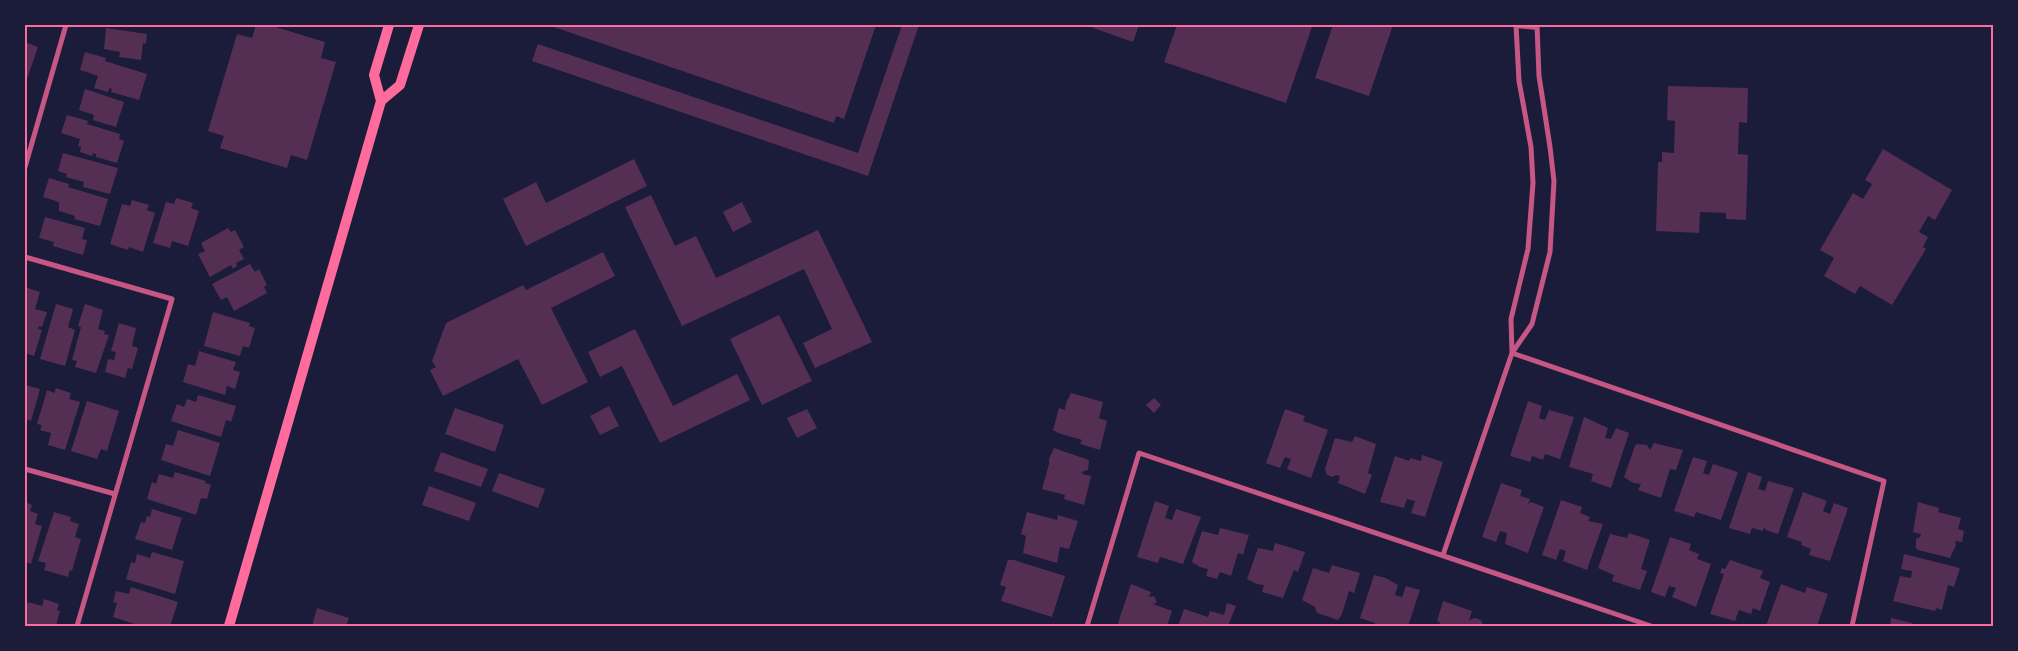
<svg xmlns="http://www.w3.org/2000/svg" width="2018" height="651" font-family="Literata,serif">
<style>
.building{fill:#542f53}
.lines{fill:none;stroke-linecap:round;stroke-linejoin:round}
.path{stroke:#ff6b9d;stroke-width:3}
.service{stroke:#c65784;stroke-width:4}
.minor{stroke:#c65784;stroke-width:5}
.secondary{stroke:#ff6b9d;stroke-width:10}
.neatline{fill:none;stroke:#ff6b9d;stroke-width:2}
</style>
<rect width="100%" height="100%" fill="#1b1b3a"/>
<!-- building -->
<path class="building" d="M256 25H269L325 42 321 58 336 62 307 160 291 155 287 168 220 148 224 136 208 131 237 34 252 38Z
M548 25H876L844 119 836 116 834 123Z
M902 25H919L868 176 532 61 538 44 858 153Z
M1085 25H1139L1133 42Z
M1177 25H1307L1312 27 1286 103 1164 62Z
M1333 25H1393L1369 96 1315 78Z
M106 28 147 34 146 44 143 43 141 60 119 57 120 52 104 49Z
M25 42 38 47 27 79 25 78Z
M85 52 106 58 105 61 147 74 139 100 111 92 112 89 109 88 108 92 94 88 98 76 80 70Z
M1668 86 1748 88 1747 123 1739 122 1738 154 1748 155 1746 220 1726 219V213L1700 212 1699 233 1656 231 1658 162H1662V152L1674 153 1675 121 1667 120Z
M85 89 124 102 116 127 93 120 94 115 79 110Z
M67 115 88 121 87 124 120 134 119 139 124 141 117 163 96 157V154L93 153 92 156 80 152 81 147 78 146 80 139 61 133Z
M1883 149 1952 190 1935 220 1928 216 1919 232 1928 237 1923 247 1926 249 1892 305 1860 286 1855 294 1824 276 1834 258 1820 250 1853 193 1863 199 1872 184 1865 180Z
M63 153 118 168 110 194 83 187 84 182 66 177 67 174 58 171Z
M634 159 647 186 526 246 503 199 536 182 546 203Z
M49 178 69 184 68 187 108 199 100 226 74 219 75 216 59 211V202L43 197Z
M651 195 675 246 696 236 716 278 818 230 872 342 815 368 803 343 832 329 804 269 682 326 625 207Z
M176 198 193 203 191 208 199 211 188 246 172 241 170 248 153 243 166 202 174 204Z
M132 200 149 205 147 210 155 213 143 252 129 247 128 250 110 244 122 204 130 206Z
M742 202 752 222 733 232 723 212Z
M45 217 85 228 82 239 87 240 83 255 53 246 54 242 39 238Z
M228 228 231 232 235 230 244 247 239 250 244 259 236 263 237 266 233 269 231 265 210 277 198 254 205 251 201 243Z
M603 252 615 276 551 308 588 382 542 405 518 359 443 396 430 370 436 367 432 361 446 323 523 285 526 290Z
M250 264 255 272 259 269 267 285 264 287 267 293 234 311 227 297 221 300 212 284Z
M25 287 40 292 35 309 47 312 42 327 39 326 38 329 42 330 34 356 25 353Z
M56 304 73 309 68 327 75 330 65 366 40 359Z
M85 304 103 310 98 329 105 331 104 334 109 335 96 373 75 367 77 361 72 360 81 327 78 326Z
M213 312 250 323 249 326 255 328 249 348 243 346 240 356 204 346Z
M779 315 812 381 762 405 730 339Z
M119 323 136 328 132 346 138 348 132 369 128 368 125 378 105 372 108 359 114 360 116 352 111 351Z
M635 329 673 406 737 374 750 400 660 443 622 366 600 377 588 352Z
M199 351 236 362 233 370 240 372 235 389 227 386 225 395 183 382 188 364 195 366Z
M25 385 40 389 31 421 25 419Z
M56 388 71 393 69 399 80 402 65 450 48 445 51 433 40 430 42 425 37 424 47 390 54 393Z
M1071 393 1103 402 1099 418 1107 421 1100 450 1080 444 1082 440 1058 433 1053 430 1059 408 1065 410 1066 403Z
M198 395 236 406 231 422 226 420 221 437 171 421 177 404 184 407 187 399 196 402Z
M1154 398 1161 405 1154 413 1146 405Z
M87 401 119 411 107 451 101 449 97 459 71 451Z
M1528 401 1542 406 1539 418 1545 420 1549 410 1574 417 1560 459 1545 454 1543 460 1532 456 1530 462 1510 456Z
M609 406 619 426 600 435 590 416Z
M455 408 504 425 495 452 445 434Z
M807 409 817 428 797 438 787 418Z
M1285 409 1305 416 1303 421 1328 430 1311 478 1287 469 1291 459 1285 457 1280 468 1266 463Z
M1584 417 1608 428 1605 438 1611 439 1616 428 1629 433 1611 488 1591 481 1593 474 1569 467Z
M178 430 220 443 210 476 161 460 166 444 173 446Z
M1355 436 1376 444 1368 473 1372 475 1365 494 1338 483 1340 476 1336 475 1333 477 1327 475 1325 469 1335 438 1352 442Z
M1654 443 1683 450 1676 470 1670 469 1661 498 1638 490 1641 484 1633 483 1624 477 1635 446 1637 444 1647 445 1650 450Z
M1054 448 1089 460 1088 470 1083 471 1082 474 1091 476 1084 505 1064 499 1065 495 1042 489 1049 464V459Z
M441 452 488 469 481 487 434 471Z
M1422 455 1443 462 1425 517 1411 513 1415 501 1407 499 1404 508 1380 502 1395 456 1409 461 1410 458 1421 461Z
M1693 457 1707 461 1703 473 1709 475 1713 464 1738 472 1721 520 1696 512 1694 517 1674 511Z
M175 472 206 481 205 483 211 485 207 499 201 498 196 515 147 499 152 482 156 484 159 474 173 478Z
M1748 472 1762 477 1758 489 1765 491 1768 481 1794 488 1778 534 1766 530 1764 527 1763 531 1752 528 1750 534 1729 528Z
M499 473 545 489 538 508 492 491Z
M1501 483 1522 490 1520 496 1530 499 1528 504 1531 502 1544 507 1528 553 1505 544 1507 533 1500 531 1496 542 1482 537Z
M429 486 476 503 469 521 422 505Z
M1803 492 1827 501 1823 511 1830 514 1834 503 1848 508 1830 561 1809 555 1811 549 1801 545 1802 542 1787 537Z
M1561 500 1582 507 1580 513 1590 517 1588 521 1603 524 1587 570 1563 561 1566 551 1560 549 1556 560 1542 555Z
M1155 501 1169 506 1165 518 1172 520 1176 509 1201 517 1183 564 1160 557 1158 563 1137 557Z
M25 502 32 505 30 511 38 514 35 524 42 526 31 564 25 562Z
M1918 502 1939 508 1938 512 1961 518 1958 529 1964 531 1962 542 1955 541 1956 545 1950 558 1918 550 1916 548V539L1920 537 1921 534 1913 532Z
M152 509 182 518 172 550 135 539 141 522 145 523 147 516 150 517Z
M54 512 71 517 70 521 79 524 75 537 81 539 72 571 70 570 68 577 44 570 46 563 38 561Z
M1027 512 1057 520 1058 515 1078 521 1069 549 1060 547 1057 563 1023 553 1026 536 1021 534Z
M1220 528 1249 535 1243 555 1238 553 1231 576 1220 572 1217 579 1206 576 1208 569 1200 567 1192 562 1202 531 1218 535Z
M1629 533 1650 540 1641 569 1647 571 1640 590 1612 581 1614 575 1598 568 1610 534 1627 538Z
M1670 537 1691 544 1689 550 1699 554 1697 559 1711 564 1696 607 1672 597 1676 588 1669 586 1665 597 1651 592Z
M1275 543 1305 552 1298 572 1294 570 1283 598 1262 592 1264 585 1257 584 1247 579 1258 548 1273 551Z
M152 552 184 561 175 594 126 579 131 562 135 563 137 554 150 558Z
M1904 554 1960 568 1954 587 1948 585 1942 610 1936 608 1935 611 1893 601 1900 576 1911 578 1912 571 1901 569Z
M1008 560H1014L1065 576 1052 617 1001 601 1006 587 1000 585Z
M1730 560 1763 571 1760 578 1770 582 1760 611 1753 608 1751 614 1739 610 1735 621 1710 614 1724 574 1720 573 1722 568 1725 569Z
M1332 565 1360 573 1354 593 1349 591 1342 614 1338 620 1317 613 1315 607 1302 600 1313 568 1329 573Z
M1374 575 1386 578 1398 585 1395 595 1402 597 1406 586 1420 590 1408 626H1374L1375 623 1360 618Z
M1131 584 1151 592 1149 597 1154 596 1157 602 1153 604 1172 611 1167 626H1117Z
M1781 584 1805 593 1807 587 1828 594 1817 626H1766Z
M131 587 178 602 170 626H141L113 617 117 603 113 602 116 591 129 594Z
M44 599 59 604 57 610 60 611 56 626H25V610L28 602 42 606Z
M1443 601 1472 611 1469 620 1475 618 1481 620 1483 626H1439L1440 622 1437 621Z
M1227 603 1236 606 1228 626H1178L1184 609 1208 617 1210 611 1224 615Z
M317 608 349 618 346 626H312Z
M1891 618 1912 623 1911 626H1890Z"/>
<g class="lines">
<!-- path -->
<path class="path" d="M1992 626 1993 621"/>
<!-- service -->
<path class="service" d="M1516 26 1537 28"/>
<!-- minor -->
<path class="minor" d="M25 167 66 25
M25 257 172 299 77 626
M1512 353 1884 481 1852 626
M1512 353 1511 319 1528 249 1533 183 1531 147 1519 81 1516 25
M25 469 115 494
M1443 555 1512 353 1532 324 1550 252 1554 181 1550 147 1539 76 1537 25
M1087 626 1139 453 1651 626"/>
<!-- secondary -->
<path class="secondary" d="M381 101 400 85 419 25
M229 626 381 101 374 75 389 25"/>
</g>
<!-- border -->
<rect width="2018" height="651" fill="none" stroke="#1b1b3a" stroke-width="52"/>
<rect x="26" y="26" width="1966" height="599" class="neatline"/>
</svg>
